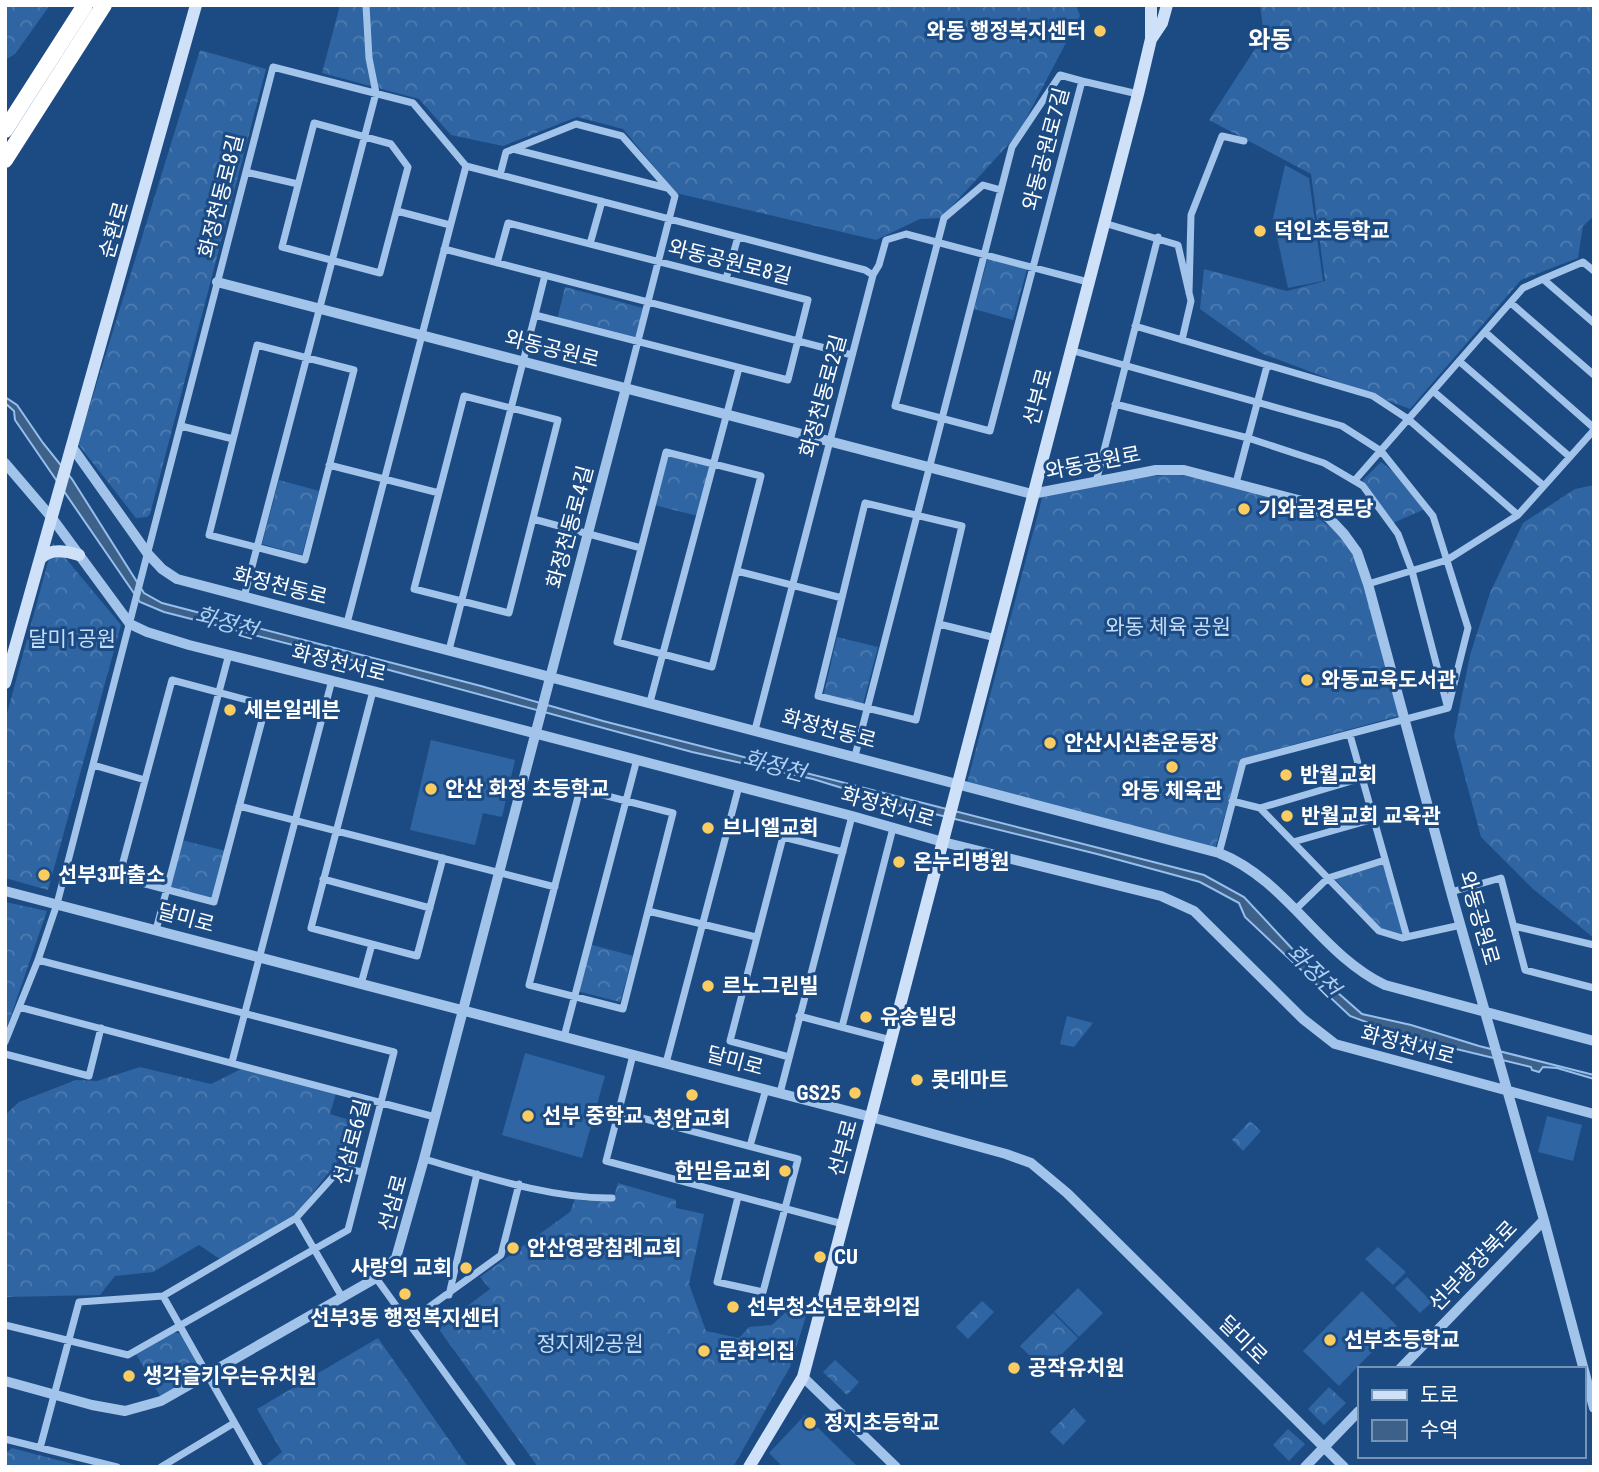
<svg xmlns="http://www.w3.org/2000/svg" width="1599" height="1472" font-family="'Roboto Condensed','Noto Sans KR',sans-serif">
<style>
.grass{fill:#2f65a2}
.forest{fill:url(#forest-crowns)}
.water{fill:#3e618a;stroke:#96bfec;stroke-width:2}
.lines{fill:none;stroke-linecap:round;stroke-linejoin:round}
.minor{stroke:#a3c4ea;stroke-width:7}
.tertiary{stroke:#a3c4ea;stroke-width:10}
.secondary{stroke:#cee1f8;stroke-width:12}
.motorway{stroke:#fff;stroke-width:16}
.poi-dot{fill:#fbcc60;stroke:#1c4b84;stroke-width:2.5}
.labels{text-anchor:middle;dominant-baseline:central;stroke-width:6;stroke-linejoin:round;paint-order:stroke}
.poi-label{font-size:21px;font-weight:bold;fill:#fff;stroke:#1c4b84;text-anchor:start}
.street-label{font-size:21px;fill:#fff;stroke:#1c4b84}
.park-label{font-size:21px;fill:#c7def8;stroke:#1c4b84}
.water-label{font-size:23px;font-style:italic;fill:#aecef2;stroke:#1c4b84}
.quarter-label{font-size:24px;font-weight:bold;fill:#fff;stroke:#1c4b84}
</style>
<defs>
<pattern id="forest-crowns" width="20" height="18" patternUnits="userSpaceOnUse" patternTransform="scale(1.75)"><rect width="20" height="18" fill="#2f65a2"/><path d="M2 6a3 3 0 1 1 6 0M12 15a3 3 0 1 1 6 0" fill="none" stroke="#4e7cb0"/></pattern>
</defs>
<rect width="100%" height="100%" fill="#1c4b84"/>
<!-- grass -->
<path class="grass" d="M1285 165 1309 178 1323 281 1288 288 1273 218Z
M431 740 515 760 502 817 483 813 475 845 410 830Z
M525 1053 605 1076 582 1158 502 1135Z
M1547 1116 1582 1125 1573 1161 1538 1152Z
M1378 1247 1406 1272 1393 1285 1365 1259Z
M1407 1277 1432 1302 1420 1313 1395 1288Z
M1078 1288 1103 1313 1079 1337 1054 1312Z
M1362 1291 1397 1326 1339 1386 1303 1351Z
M805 1415 858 1467H783L769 1453Z"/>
<!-- forest -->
<path class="forest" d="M5 5H50L15 54 5 60Z
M340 5H1076L1080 16 1018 134 941 218 920 219 876 240 676 193 623 129 577 117 503 146 451 135 419 99 322 73Z
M1260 5H1594V216L1583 226 1578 258 1521 280 1410 409 1263 354 1200 309 1204 269 1287 291 1325 281 1311 174 1209 120 1264 35Z
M200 50 266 69 150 514 147 517 136 518 78 444Z
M988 258 1027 269 1013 320 974 309Z
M565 287 643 308 636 340 557 320Z
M667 454 711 466 698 516 654 505Z
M1381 462 1412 487 1425 509 1393 523 1363 483V480Z
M1174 474C1220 480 1324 504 1348 546 1360 567 1365 590 1371 612 1381 646 1392 681 1402 715L1241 759 1215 849 967 783 1045 487Z
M279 480 319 491 302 555 262 544Z
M1594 485V938L1533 889 1481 837 1454 736 1470 655 1490 593 1523 523 1575 489Z
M53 543 121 625 48 890 5 878V721Z
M837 637 878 647 863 704 826 696 824 693Z
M181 840 226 851 213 900 169 889Z
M1382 862 1405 936 1381 929 1334 878Z
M5 902 47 911 5 1033Z
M589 944 633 956 620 1002 577 991Z
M1067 1016 1093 1023 1074 1047 1060 1044Z
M140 1067 211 1084 241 1069 336 1093 330 1114 349 1120 337 1162 297 1213 220 1259 199 1245 153 1272 115 1276 100 1295 5 1297V1115L19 1102 76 1080 97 1081Z
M1250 1121 1261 1131 1243 1151 1232 1140Z
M618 1183 676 1200V1208L704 1214 689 1284 706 1331 739 1338 749 1327 772 1325 789 1309 807 1313 790 1367 733 1467H538L438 1328 490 1289 480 1277 570 1212 575 1199 586 1201 613 1200Z
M982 1301 994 1312 968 1339 956 1327Z
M1053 1313 1078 1338 1045 1371 1020 1346Z
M173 1333H178L183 1336 203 1372 160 1396 136 1354Z
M378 1338 468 1467H269L267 1464 282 1452 257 1409Z
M835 1360 859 1382 847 1395 823 1372Z
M1329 1387 1346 1403 1324 1425 1308 1409Z
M1074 1408 1086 1421 1063 1445 1050 1432Z
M1288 1429 1305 1444 1289 1461 1273 1445Z
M12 1448 84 1467H5V1454Z"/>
<!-- water -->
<path class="water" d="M5 397 17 405 43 443 72 479 144 593 162 603 481 686 603 721 1204 875 1244 897 1312 970 1362 1014 1411 1025 1479 1046 1594 1075V1079L1557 1068 1543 1067 1539 1072 1532 1070 1531 1067 1406 1037 1350 1016 1245 917 1239 903 1200 882 1097 854 894 804 813 779 692 752 367 664 164 612 140 602 15 420 14 411 5 403Z"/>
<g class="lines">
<!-- minor -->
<path class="minor" d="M1082 81 1138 94
M314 123 391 144 408 167 380 273 282 247Z
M513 149 667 188
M466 166 865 270 873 275 755 730
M246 172 298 184
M500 175 506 152 576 124 622 136 675 196 626 388
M397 211 450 225
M1104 223 1178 245 1191 301 1182 340
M590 244 602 201
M444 249 852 355
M873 275 879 265 886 240 906 234 1088 282
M726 279 738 237
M1543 279 1583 262 1594 271
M1189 293 1191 215 1222 136 1244 141
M1511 303 1594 375
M535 315 545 275
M1135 326 1373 396 1408 419 1518 515
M1485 332 1594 428
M257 345 354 370 305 560 209 535Z
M1070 350 1342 426 1381 451 1433 516 1468 628 1448 708 1243 762 1219 853
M1459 361 1570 457
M1433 391 1544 486
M464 396 558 420 509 613 414 589Z
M1115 404 1248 438 1324 463 1363 486 1398 534 1412 571 1447 705
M181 426 233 439
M666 452 761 476 712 667 617 642Z
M329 465 439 493
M1355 480 1523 288 1543 279 1594 323
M1096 482 1158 237
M1236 483 1267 366
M865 503 962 526 916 720 818 696Z
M533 519 641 548
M737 571 842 598
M1368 584 1447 560 1518 515 1594 430
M244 597 376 93 369 58 366 5
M347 623 466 166
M939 624 996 638
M449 650 535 315 788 380 808 300 508 223 497 263
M172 680 266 705 214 902 119 877Z
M373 691 311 928 417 956 443 858
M650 702 739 368
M1350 735 1407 937
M855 756 1012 147 1060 75 1082 81 990 431 895 406 944 218 983 185 1001 190
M93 765 145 780
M580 789 673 813 623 1009 529 985Z
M1232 801 1260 808 1379 931 1402 938 1461 925
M239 806 555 887
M1260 808 1362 778
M1293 842 1374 819
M323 879 430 908
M1451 892 1501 878 1525 970 1594 988
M1296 909 1328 878 1385 860
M648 911 756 937
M1514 926 1594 945
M156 930 229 654
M361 984 372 944
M19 1007 435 1117
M799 1016 891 1040
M842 1027 893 828
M564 1037 637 759
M5 1042 38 960 57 904 273 67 413 103 466 166
M5 1054 89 1076 101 1028
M633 1055 606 1161 843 1224
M789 1057 730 1041 783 837 843 852
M232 1062 332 680
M666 1063 739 786
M780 1093 852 816
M619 1112 798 1159 763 1292 717 1282 738 1197
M750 1146 766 1089
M424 1159C483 1176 551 1199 612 1198
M296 1218 342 1297
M376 1278 513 1467
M449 1295 477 1174
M163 1296 259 1466 257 1467
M407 1323 501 1255 519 1184
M5 1325 128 1355 348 1230 394 1052 38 960
M5 1439 117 1467
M40 1448 79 1302 163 1296 296 1218 341 1168 363 1172
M161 1467 234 1423"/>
<!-- tertiary -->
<path class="tertiary" d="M217 282 1032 494 1156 470H1184L1302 501 1329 518 1344 534 1357 552 1368 584 1451 892 1544 1220 1594 1408
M72 447 148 554 162 569 177 579 1219 853C1287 880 1320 954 1385 985L1594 1041
M5 463 52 518 130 624 147 632 189 645 373 691 852 816 943 842 1161 896 1194 911 1303 1019 1335 1044 1594 1114
M5 891 871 1117 1006 1154 1031 1163 1067 1193 1344 1467
M1400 1369 1544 1220
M803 1377 896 1467
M5 1381 92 1405 125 1411 161 1401 376 1278 396 1258 424 1159 626 388
M1305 1467 1359 1411"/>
<!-- secondary -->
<path class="secondary" d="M1152 38 1162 23 1167 5
M41 558C51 548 66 551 79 555
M5 683 196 5
M749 1467 803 1377 1138 94 1151 39V5"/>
<!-- motorway -->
<path class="motorway" d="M5 130 85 5
M5 160 104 5"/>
</g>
<!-- markers -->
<g class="poi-dot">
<circle cx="1100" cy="31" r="7"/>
<circle cx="1260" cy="231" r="7"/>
<circle cx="1244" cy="509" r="7"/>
<circle cx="1307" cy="680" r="7"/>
<circle cx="230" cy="710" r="7"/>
<circle cx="1050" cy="743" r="7"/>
<circle cx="1172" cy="767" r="7"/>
<circle cx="1286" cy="775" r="7"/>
<circle cx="431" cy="789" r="7"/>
<circle cx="1287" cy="816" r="7"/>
<circle cx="708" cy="828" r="7"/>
<circle cx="899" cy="862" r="7"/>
<circle cx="44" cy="875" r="7"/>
<circle cx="708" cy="986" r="7"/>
<circle cx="866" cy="1017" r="7"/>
<circle cx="917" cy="1080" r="7"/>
<circle cx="855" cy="1093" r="7"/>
<circle cx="692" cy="1095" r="7"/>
<circle cx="528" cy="1116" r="7"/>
<circle cx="785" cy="1171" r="7"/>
<circle cx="513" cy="1248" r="7"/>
<circle cx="820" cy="1257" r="7"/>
<circle cx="466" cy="1268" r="7"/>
<circle cx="405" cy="1294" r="7"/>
<circle cx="733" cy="1307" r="7"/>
<circle cx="1330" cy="1340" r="7"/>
<circle cx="704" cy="1351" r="7"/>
<circle cx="1014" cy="1368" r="7"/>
<circle cx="129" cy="1376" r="7"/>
<circle cx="810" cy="1423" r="7"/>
</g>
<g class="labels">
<!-- poi labels -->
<g class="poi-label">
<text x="1086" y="31" text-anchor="end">와동 행정복지센터</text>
<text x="1274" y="231">덕인초등학교</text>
<text x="1258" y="509">기와골경로당</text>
<text x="1321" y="680">와동교육도서관</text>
<text x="244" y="710">세븐일레븐</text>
<text x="1064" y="743">안산시신촌운동장</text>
<text x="1300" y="775">반월교회</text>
<text x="445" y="789">안산 화정 초등학교</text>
<text x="1172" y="791" text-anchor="middle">와동 체육관</text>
<text x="1301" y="816">반월교회 교육관</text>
<text x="722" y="828">브니엘교회</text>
<text x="913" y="862">온누리병원</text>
<text x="58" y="875">선부3파출소</text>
<text x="722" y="986">르노그린빌</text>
<text x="880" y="1017">유송빌딩</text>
<text x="931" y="1080">롯데마트</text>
<text x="841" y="1093" text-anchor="end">GS25</text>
<text x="542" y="1116">선부 중학교</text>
<text x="692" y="1119" text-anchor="middle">청암교회</text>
<text x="771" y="1171" text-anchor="end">한믿음교회</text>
<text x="527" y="1248">안산영광침례교회</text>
<text x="834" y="1257">CU</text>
<text x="452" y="1268" text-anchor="end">사랑의 교회</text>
<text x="747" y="1307">선부청소년문화의집</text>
<text x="405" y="1318" text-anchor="middle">선부3동 행정복지센터</text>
<text x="1344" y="1340">선부초등학교</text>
<text x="718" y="1351">문화의집</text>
<text x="1028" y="1368">공작유치원</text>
<text x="143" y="1376">생각을키우는유치원</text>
<text x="824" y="1423">정지초등학교</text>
</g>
<!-- street labels -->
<g class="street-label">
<text transform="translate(1046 149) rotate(-75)">와동공원로7길</text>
<text transform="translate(221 196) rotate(-76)">화정천동로8길</text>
<text transform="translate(114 230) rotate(-74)">순환로</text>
<text transform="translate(730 262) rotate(14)">와동공원로8길</text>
<text transform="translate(552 349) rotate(14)">와동공원로</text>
<text transform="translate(823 396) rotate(-75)">화정천동로2길</text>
<text transform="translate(1038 397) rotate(-75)">선부로</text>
<text transform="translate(1093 463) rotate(-11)">와동공원로</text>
<text transform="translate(570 527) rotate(-75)">화정천동로4길</text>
<text transform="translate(280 586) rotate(14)">화정천동로</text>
<text transform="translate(339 663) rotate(14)">화정천서로</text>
<text transform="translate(829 729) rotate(15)">화정천동로</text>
<text transform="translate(888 807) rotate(16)">화정천서로</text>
<text transform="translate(186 918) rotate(15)">달미로</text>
<text transform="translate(1479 918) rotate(74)">와동공원로</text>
<text transform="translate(1408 1045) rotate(15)">화정천서로</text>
<text transform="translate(735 1061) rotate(15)">달미로</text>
<text transform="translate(352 1142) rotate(-75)">선삼로6길</text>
<text transform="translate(843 1148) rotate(-75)">선부로</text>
<text transform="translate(393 1203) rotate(-75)">선삼로</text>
<text transform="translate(1473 1266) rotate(-46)">선부광장북로</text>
<text transform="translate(1243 1340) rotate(45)">달미로</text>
</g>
<!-- park labels -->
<g class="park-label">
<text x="1168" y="627">와동 체육 공원</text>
<text x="72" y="639">달미1공원</text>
<text x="590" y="1344">정지제2공원</text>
</g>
<!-- water labels -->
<g class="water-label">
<text transform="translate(226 623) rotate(16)">화정천</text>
<text transform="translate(774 766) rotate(15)">화정천</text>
<text transform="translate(1313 971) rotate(45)">화정천</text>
</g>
<!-- quarter labels -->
<g class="quarter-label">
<text x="1270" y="40">와동</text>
</g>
</g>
<!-- border -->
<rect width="1599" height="1472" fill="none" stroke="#ffffff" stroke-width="14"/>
<!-- legend -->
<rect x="1358" y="1367" width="228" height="91" fill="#1c4b84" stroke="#7793b5" stroke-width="2"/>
<rect x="1372" y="1390" width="35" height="10" fill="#cee1f8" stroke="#7793b5" stroke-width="2"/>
<text x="1420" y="1402" font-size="21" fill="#ffffff">도로</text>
<rect x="1372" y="1420" width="35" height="21" fill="#3e618a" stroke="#7793b5" stroke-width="2"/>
<text x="1420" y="1437" font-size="21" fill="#ffffff">수역</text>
</svg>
